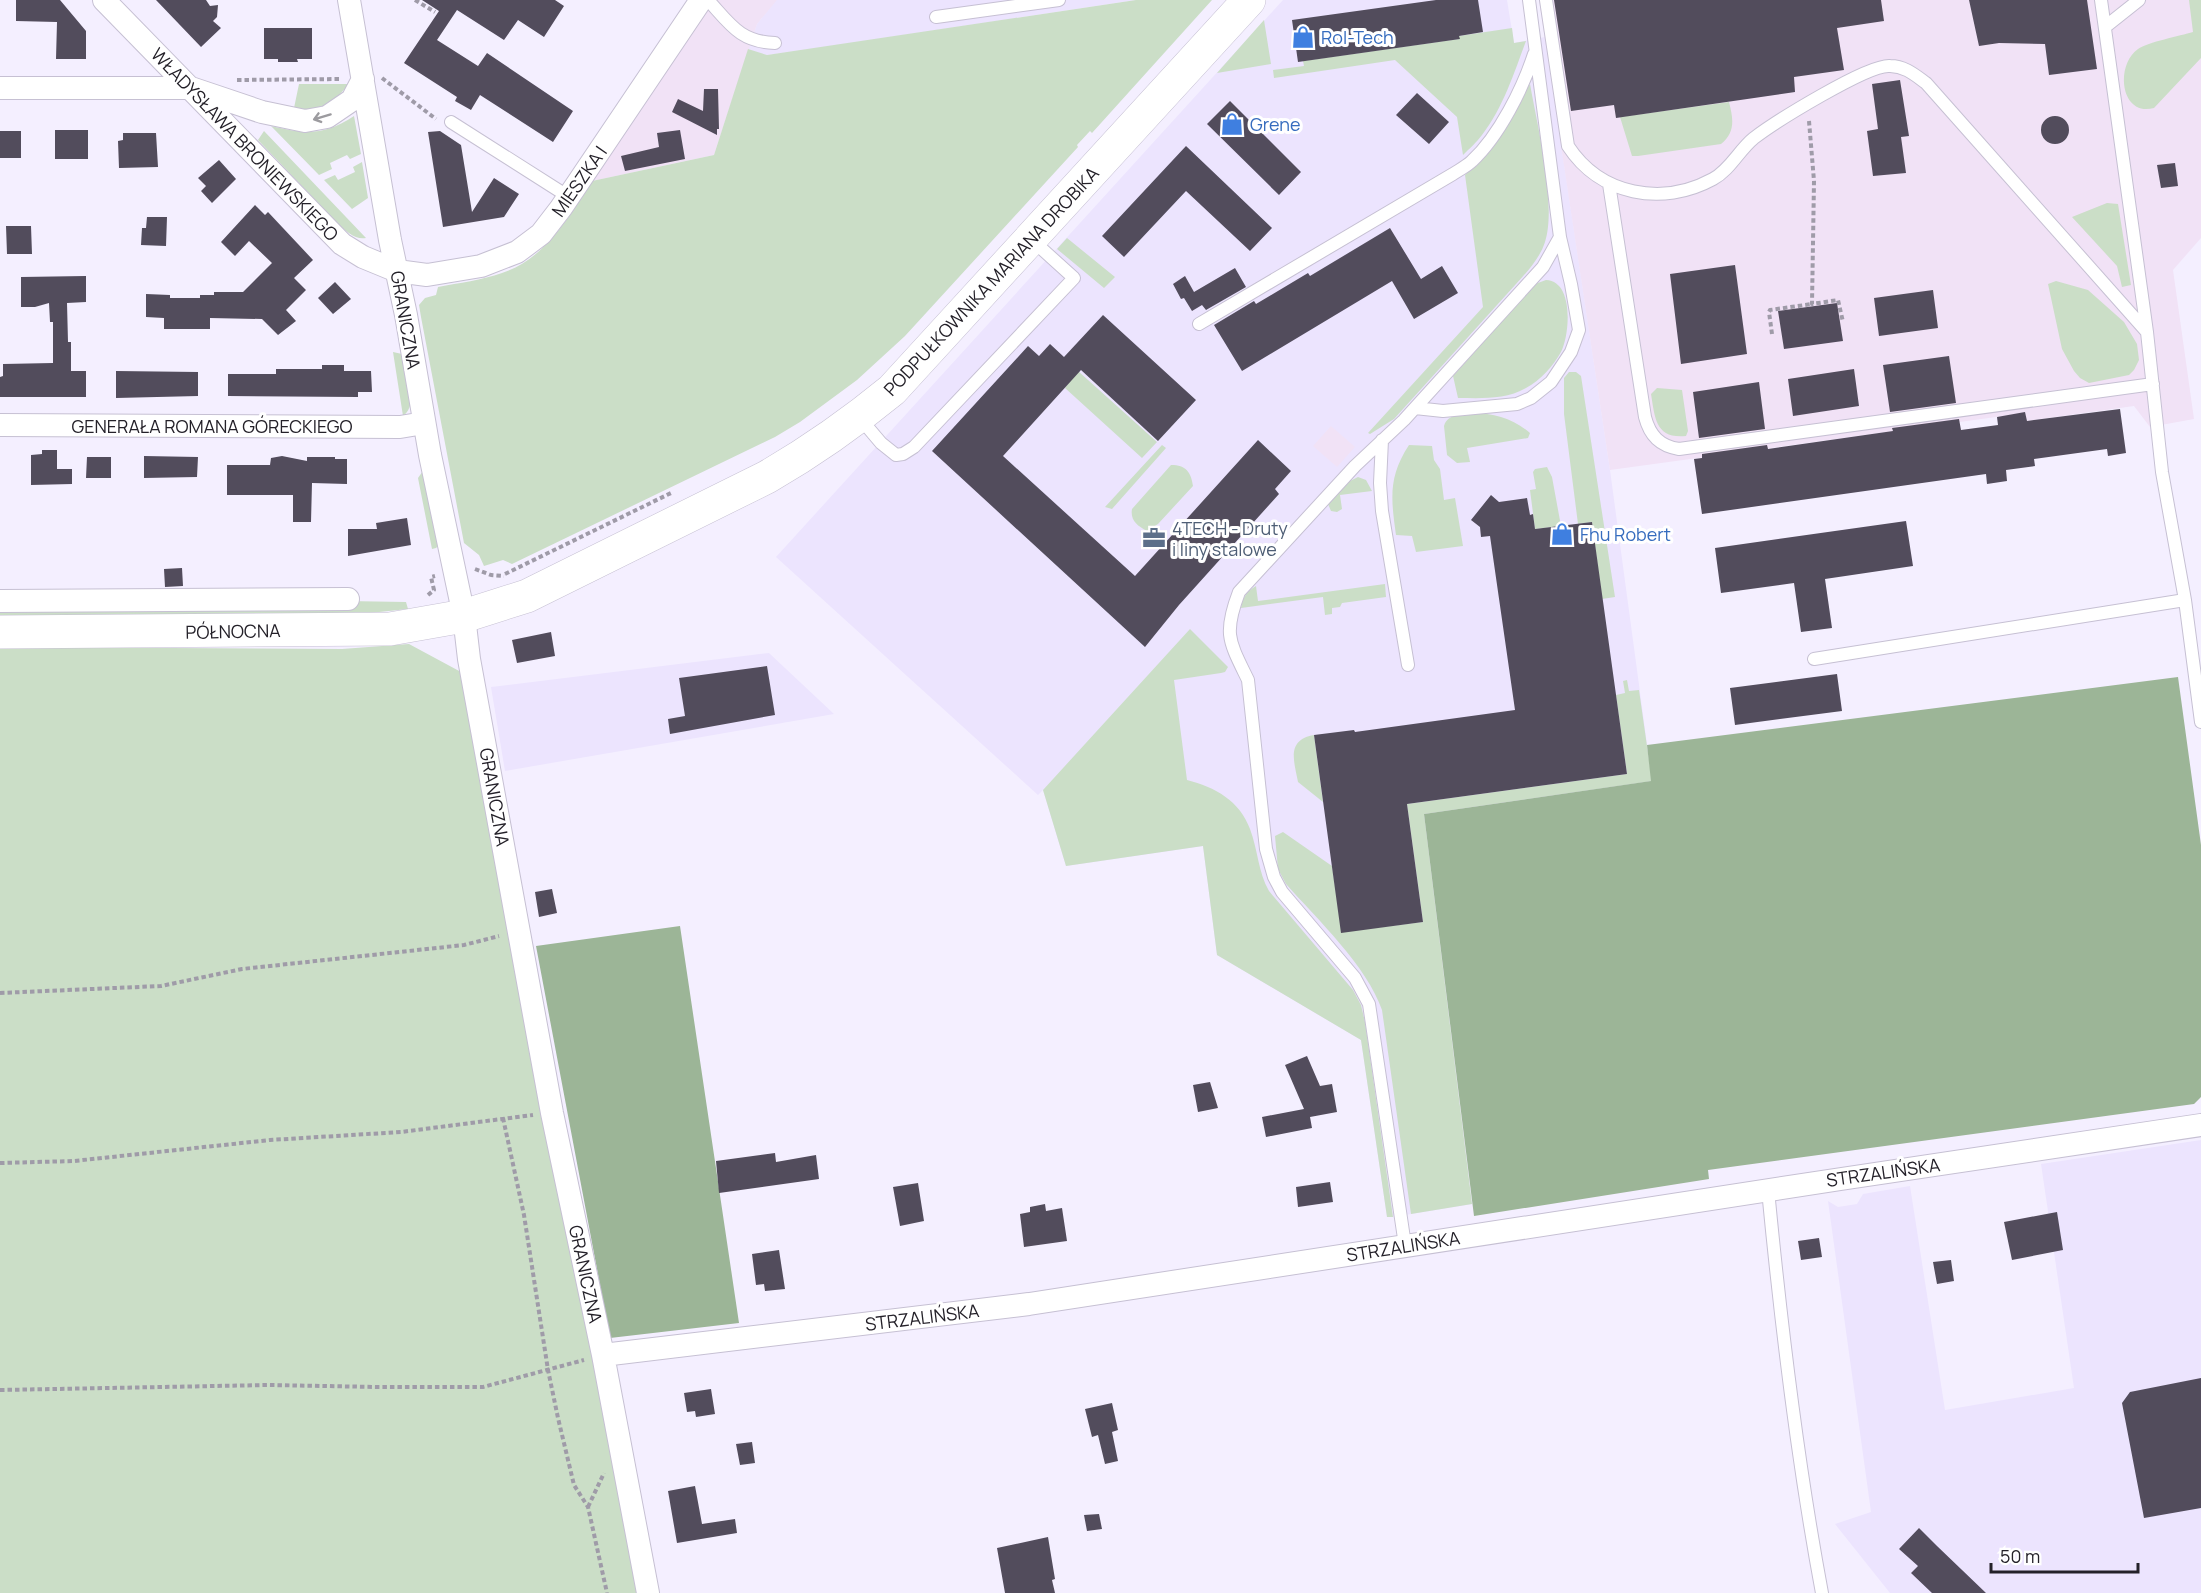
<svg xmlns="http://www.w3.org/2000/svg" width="2201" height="1593" font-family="Manrope,sans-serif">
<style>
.built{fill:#ece4fe}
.industrial{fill:#f1e2f6}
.green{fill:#cbdec7}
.forest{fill:#9cb597}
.building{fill:#524c5c}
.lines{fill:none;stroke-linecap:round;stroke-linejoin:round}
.lane-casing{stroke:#c6c0d3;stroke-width:14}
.street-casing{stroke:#c6c0d3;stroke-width:24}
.secondary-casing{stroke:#c6c0d3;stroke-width:34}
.path{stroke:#9f9ba8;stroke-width:4;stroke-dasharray:4.5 3;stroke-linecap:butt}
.lane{stroke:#fff;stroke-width:12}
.street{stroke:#fff;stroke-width:22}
.secondary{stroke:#fff;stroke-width:33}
.oneway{stroke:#9c9b9f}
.labels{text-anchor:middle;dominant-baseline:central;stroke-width:6;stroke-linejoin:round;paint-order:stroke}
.shop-label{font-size:18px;fill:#366cbe;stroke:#fff;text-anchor:start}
.street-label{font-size:18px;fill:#242129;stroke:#fff}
.service-label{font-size:18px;fill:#4e5e75;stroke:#fff;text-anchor:start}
</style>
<rect width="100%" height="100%" fill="#f4efff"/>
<!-- built -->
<path class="built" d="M776 0H1136L798 51 767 55 755 53 748 49 757 24Z
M1283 0H1507L1514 43 1545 37 1610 470 1652 781 1424 814 1472 1204 1393 1217H1387L1361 1040 1217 955 1203 846 1066 866 1043 790 1038 795 776 557Z
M769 653 834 714 505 771 491 687Z
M2201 1140V1593H1890L1835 1524 1871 1512 1828 1201 1838 1207 1857 1204 1863 1194 1910 1186 1945 1410 2074 1388 2041 1164Z"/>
<!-- industrial -->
<path class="industrial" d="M715 0H777L757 24 714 155 592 181Z
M1539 0H2201V238L2173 270 2194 419 2150 427 2134 406 2027 421 2025 413 1610 470Z
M1331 426 1355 447 1337 467 1313 446Z"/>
<!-- green -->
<path class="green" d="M1136 0H1212L1092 133 1090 131 1077 145 1078 147 905 336 857 380 800 422 775 437 512 564 503 560 484 566 479 555 464 543 421 317 419 305 425 298 436 295 438 287C459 283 482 280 502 273 545 259 569 217 592 181L714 155 748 49 767 55Z
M2189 0H2201V58L2154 108C2120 117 2115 65 2138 49 2148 42 2180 36 2193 32Z
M1264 20 1271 64 1217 73Z
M1512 28 1514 43 1526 41C1514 73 1503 108 1482 135 1477 142 1469 149 1463 155L1457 117 1395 60 1274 78 1273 70 1304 66 1303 61 1459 39V36Z
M299 84H349C331 105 322 112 294 108Z
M1530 84C1537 124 1557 205 1545 242 1540 258 1527 272 1516 284L1394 419 1370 434 1368 433 1483 307 1465 175 1492 146Z
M1729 102C1733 118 1736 132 1721 144L1638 156H1632L1620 117Z
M354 116 361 154 350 159 347 155 330 163 332 169 319 175 271 126C305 134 324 136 354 116Z
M264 131 366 238C355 240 346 231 338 224L258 140Z
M362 162 368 198 352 209 324 180 335 175 338 180 355 172 353 167Z
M2107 203 2118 204 2131 285 2122 287 2117 266 2072 217Z
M1067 238 1115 277 1104 288 1057 249Z
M1546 280C1574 281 1570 334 1561 352 1553 366 1541 380 1526 388 1505 400 1481 398 1458 398L1453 376 1535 284Z
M2056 281 2088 290 2124 322 2137 344 2139 360 2134 370 2129 375 2089 383 2080 378 2074 371 2062 349 2048 284Z
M393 352 402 354C406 371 420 404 403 416Z
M1078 371 1157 442 1142 458 1065 388Z
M1569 372H1576L1581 376 1615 597 1602 599 1592 522 1578 524 1564 414V378Z
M1657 388 1682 390 1688 431 1686 436C1656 439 1655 419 1651 394Z
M1473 413C1494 413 1514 419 1530 433L1528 438 1467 448 1470 462 1457 463 1447 455 1444 426C1448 413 1462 415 1473 413Z
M1162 445 1166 448 1112 509 1105 507Z
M1409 445 1432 446 1434 460 1440 469 1444 500 1455 498 1463 546 1416 552 1412 536 1396 535C1391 499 1388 477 1409 445Z
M1171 465C1186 465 1191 472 1193 486L1158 524 1147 531C1137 526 1130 520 1132 509Z
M1547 467 1552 477 1561 526 1535 529 1530 490 1536 489 1533 472 1535 469Z
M425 468 439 545 436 548 432 549 418 478Z
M1358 477 1366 480 1372 491 1340 495 1342 509 1337 512 1331 511 1328 504 1350 481Z
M1385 584 1386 597 1342 603 1340 607 1332 608V614L1325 615 1323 597 1241 608C1242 598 1247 591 1256 586L1258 601Z
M346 601 406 602 408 609 360 614 0 622V609Z
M1190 629 1228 667 1225 672 1221 673 1174 680 1187 780C1215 787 1240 801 1250 829 1258 850 1258 872 1269 891L1353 990 1361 1005 1365 1022 1393 1217H1387L1361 1040 1217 955 1203 846 1066 866 1043 790Z
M409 644 461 672 639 1593H0V647L342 649Z
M1627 680 1629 691 1639 690 1652 781 1424 814 1472 1204 1411 1214 1382 1010C1367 966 1317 919 1286 884L1278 869 1275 836 1283 832 1332 866 1342 932 1423 922 1407 804 1627 774 1616 695 1625 693 1623 681Z
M1314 735 1323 802 1298 782C1294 761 1286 740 1314 735Z"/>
<!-- forest -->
<path class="forest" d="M2178 677 2201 845V1097L2194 1104 1708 1170 1709 1179 1474 1216 1424 814 1651 781 1647 745Z
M680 926 739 1323 610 1338 536 946Z"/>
<!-- building -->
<path class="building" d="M16 0H60L86 31V59H56L57 22 16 21Z
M156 0H206L210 6 218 5 217 17 213 21 221 28 201 47Z
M422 0H555L564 6 544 37 518 20 504 40 457 10 437 40 478 66 487 53 573 111 553 142 480 95 471 110 455 101 457 97 404 63 439 11Z
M1436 0H1478L1483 32 1459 36 1460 39 1298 62 1292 20Z
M1554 0H1881L1884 21 1837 28 1844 70 1794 77 1795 92 1616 118 1614 105 1571 111Z
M1969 0H2087L2097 69 2049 75 2045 44 1999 43 1979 46Z
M264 28H312V59H297L298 62H278V59H264Z
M1900 80 1909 136 1901 137 1906 173 1873 176 1867 131 1878 129 1872 84Z
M704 89H718L719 129H717V135L672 112 678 99 703 111Z
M1417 93 1449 122 1429 144 1396 115Z
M1230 101 1301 172 1279 195 1207 124Z
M2041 130a14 14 0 1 1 28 0a14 14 0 1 1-28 0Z
M55 130H88V159H55Z
M680 130 685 159 625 171 621 156 659 147 657 133Z
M0 131H21V158H0Z
M440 131 461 145 472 212 494 178 519 194 504 217 443 227 428 132Z
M123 133H156L158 167 119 168 118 141 123 140Z
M1186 146 1272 228 1250 251 1186 191 1124 257 1102 236Z
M219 160 236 179 212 203 201 191 206 186 198 178Z
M2175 163 2178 186 2161 188 2157 165Z
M255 205 265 215 268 212 313 260 294 278 306 290 286 310 296 321 278 335 262 319 210 318V329H164V318L146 317V294L170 295V298H200V295H214V292H243L272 263 249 241 235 256 221 242Z
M147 217H167L166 246 141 245 142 228H146Z
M6 226H31L32 254H7Z
M1390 228 1421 279 1442 266 1458 293 1414 319 1392 281 1242 371 1214 325 1254 301 1256 304 1308 273 1310 276Z
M1735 265 1747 354 1681 364 1670 274Z
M1235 268 1246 287 1206 310 1202 305 1192 311 1184 298 1181 299 1173 284 1185 276 1194 292Z
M86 276V302L67 303 68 342H71V371H86V397H0V377L3 376V364L53 363V322H50L49 303 35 307H21V277Z
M335 282 351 299 333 314 318 298Z
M1933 290 1938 328 1879 336 1874 298Z
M1837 303 1843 341 1784 349 1778 311Z
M1103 315 1196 400 1158 441 1081 370 1003 456 1135 576 1258 440 1291 471 1275 489 1279 494 1179 605 1145 647 932 451 1028 346 1039 356 1050 344 1064 357Z
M1949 356 1956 403 1890 412 1883 365Z
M322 365H344V371H371L372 392H358V397L228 396V374H276V369H322Z
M1854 369 1859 406 1793 416 1788 379Z
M116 371 198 372V396L116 398Z
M1759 382 1765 429 1699 438 1693 392Z
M2120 409 2126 453 2108 456 2107 449 2034 459 2035 466 2006 470 2007 481 1987 484 1986 474 1702 514 1694 459 1702 458V454L1767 445 1768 449 1893 431 1892 428 1959 419 1961 430 1998 425 1997 417 2025 412 2027 421Z
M42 450H57V469H72V484L31 485V455L42 454Z
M144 456 198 457 197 477 144 478Z
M282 456 307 461V457H335V459H347V484L312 483 311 522H293V495H227V465H270L271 458Z
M87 457H111V478H86Z
M1491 495 1499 502 1527 498 1530 515 1533 514 1535 529 1592 522 1627 774 1407 804 1423 922 1341 933 1314 735 1354 730 1355 732 1515 710 1490 536 1481 537 1480 527 1471 520Z
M407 518 411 545 348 556V529H377L376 523Z
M1906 521 1913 566 1825 579 1832 628 1801 632 1794 583 1721 593 1715 548Z
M182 568 183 586 165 587 164 569Z
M551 632 555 656 517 663 512 640Z
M767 666 775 715 670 734 668 719 685 716 679 678Z
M1837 674 1842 711 1735 725 1730 688Z
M552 889 557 913 539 917 535 892Z
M1307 1056 1320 1086 1332 1084 1337 1112 1310 1117 1312 1128 1266 1137 1262 1117 1304 1109 1285 1065Z
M1210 1082 1218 1108 1198 1112 1193 1085Z
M775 1153 776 1162 816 1155 819 1179 719 1193 716 1161Z
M1330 1182 1333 1202 1298 1207 1296 1187Z
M918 1183 924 1221 900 1226 893 1187Z
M1045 1204 1046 1211 1062 1208 1067 1241 1024 1247 1020 1214 1030 1212V1207Z
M2057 1212 2063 1250 2012 1260 2004 1222Z
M1819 1238 1822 1257 1801 1260 1798 1241Z
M779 1250 785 1289 765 1291 764 1284 756 1285 752 1254Z
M1951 1260 1954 1281 1937 1284 1933 1262Z
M2201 1378V1508L2144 1518 2122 1403 2130 1392Z
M711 1389 715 1414 696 1417 695 1411 687 1412 684 1393Z
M1112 1403 1118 1430 1112 1432 1118 1461 1105 1464 1098 1435 1092 1437 1085 1409Z
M752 1442 755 1463 740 1465 736 1444Z
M695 1486 702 1524 735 1519 737 1533 677 1543 668 1491Z
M1099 1514 1102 1529 1087 1531 1084 1515Z
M1919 1528 1937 1546 1986 1593H1932L1911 1573 1918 1566 1899 1549Z
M1048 1537 1055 1579 1052 1580 1055 1593H1005L997 1548Z"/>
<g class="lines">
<!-- lane casing -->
<g class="lane-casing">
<path id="lane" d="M708 0C730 24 740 42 775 43
M1546 0 1568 146C1600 195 1662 207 1713 179 1730 170 1739 150 1754 138 1775 122 1868 64 1890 66 1905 66 1915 75 1926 83L2147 332 2162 472 2185 600 2201 722
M2101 0 2147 332
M936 17 1059 0
M2105 27 2139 0
M451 122 569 197
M1609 184 1645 417C1650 436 1660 446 1679 449L2153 384
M1199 324 1453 174C1459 170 1467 166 1472 161 1499 136 1523 88 1534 54
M1415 408 1443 411 1517 404 1531 398 1551 382 1571 352 1579 330 1571 284 1560 237
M859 417 881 443 896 455 903 454 914 447 1074 278 1032 240
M1382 440 1380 483 1382 511 1408 665
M1814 659 2185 600
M1768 1190C1781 1325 1797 1460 1822 1593
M1405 1245 1369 1004 1355 978 1282 892 1274 877 1266 849 1248 680C1229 641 1223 634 1239 592L1355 466 1404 420 1543 267 1560 237 1529 0"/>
</g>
<!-- street casing -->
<g class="street-casing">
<path id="street" d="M104 0 342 244 363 257 397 271 427 275 481 266 517 252 541 234 561 208 701 0
M349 0 390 240 406 315 430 455 464 616 469 659 552 1113 603 1355 648 1593
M0 88H191L262 112 305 121 327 117 352 100 363 79
M0 425 400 427 424 423
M0 601 348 599
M603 1355 1029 1304 1841 1179 2201 1125"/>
</g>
<!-- secondary casing -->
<g class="secondary-casing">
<path id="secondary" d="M0 632 390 629 464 616 527 596 767 477C812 451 853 422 892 390L1249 0"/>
</g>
<!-- path -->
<path class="path" d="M415 0 435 12
M382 78 436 119
M237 80 340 79
M1809 121 1814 181 1812 304 1838 300 1843 322
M1772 334 1769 312 1770 310 1812 304
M475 569 491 575 504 576
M505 574 671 493
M428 595 434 590 431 577 435 576
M0 993 161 986 242 969 464 945 499 936
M503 1118 524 1215 548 1370 558 1418 574 1485 588 1507 607 1593
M0 1163 74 1161 270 1140 401 1132 533 1115
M0 1390 269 1385 378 1387H483L584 1360
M588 1507 604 1473"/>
<!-- lane -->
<use href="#lane" class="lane"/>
<!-- street -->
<use href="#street" class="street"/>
<!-- secondary -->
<use href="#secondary" class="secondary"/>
</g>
<!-- one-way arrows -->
<defs><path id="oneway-shaft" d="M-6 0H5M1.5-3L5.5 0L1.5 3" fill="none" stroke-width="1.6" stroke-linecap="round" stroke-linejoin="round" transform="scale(1.5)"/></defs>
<use class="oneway" href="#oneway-shaft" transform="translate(322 117) rotate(163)"/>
<!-- icons -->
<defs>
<g id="shop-bare" transform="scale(1.8)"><path d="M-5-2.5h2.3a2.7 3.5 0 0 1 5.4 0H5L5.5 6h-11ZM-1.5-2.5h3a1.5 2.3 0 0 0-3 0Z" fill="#3f7fe0" stroke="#fff" stroke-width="2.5" paint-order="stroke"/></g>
<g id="office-bare" transform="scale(1.8)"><path d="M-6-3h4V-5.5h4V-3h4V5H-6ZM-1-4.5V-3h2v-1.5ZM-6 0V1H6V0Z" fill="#5c6f8a" stroke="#fff" stroke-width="2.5" paint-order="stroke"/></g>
</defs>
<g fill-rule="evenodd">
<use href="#shop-bare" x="1303" y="37"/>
<use href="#shop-bare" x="1232" y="124"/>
<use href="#shop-bare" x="1562" y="534"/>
<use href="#office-bare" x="1154" y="538"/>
</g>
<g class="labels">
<!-- shop labels -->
<g class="shop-label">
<text x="1321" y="37">Rol-Tech</text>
<text x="1250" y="124">Grene</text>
<text x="1580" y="534">Fhu Robert</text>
</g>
<!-- street labels -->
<g class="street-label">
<text transform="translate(245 144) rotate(46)">WŁADYSŁAWA BRONIEWSKIEGO</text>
<text transform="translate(579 181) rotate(-55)">MIESZKA I</text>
<text transform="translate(991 281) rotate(-47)">PODPUŁKOWNIKA MARIANA DROBIKA</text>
<text transform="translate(406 320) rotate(80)">GRANICZNA</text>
<text x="212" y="426">GENERAŁA ROMANA GÓRECKIEGO</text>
<text transform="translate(233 631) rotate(-1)">PÓŁNOCNA</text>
<text transform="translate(495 797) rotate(80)">GRANICZNA</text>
<text transform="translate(1883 1172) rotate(-8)">STRZALIŃSKA</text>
<text transform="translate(1403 1246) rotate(-9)">STRZALIŃSKA</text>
<text transform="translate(586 1274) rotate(78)">GRANICZNA</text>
<text transform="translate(922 1317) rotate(-7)">STRZALIŃSKA</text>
</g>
<!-- service labels -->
<g class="service-label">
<text x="1172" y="528">4TECH - Druty<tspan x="1172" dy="21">i liny stalowe</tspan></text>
</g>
</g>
<!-- scale -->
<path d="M1991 1563v9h147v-9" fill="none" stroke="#242129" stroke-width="3"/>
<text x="2000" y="1563" font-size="18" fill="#242129" stroke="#ffffff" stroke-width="4.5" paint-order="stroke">50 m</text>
</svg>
